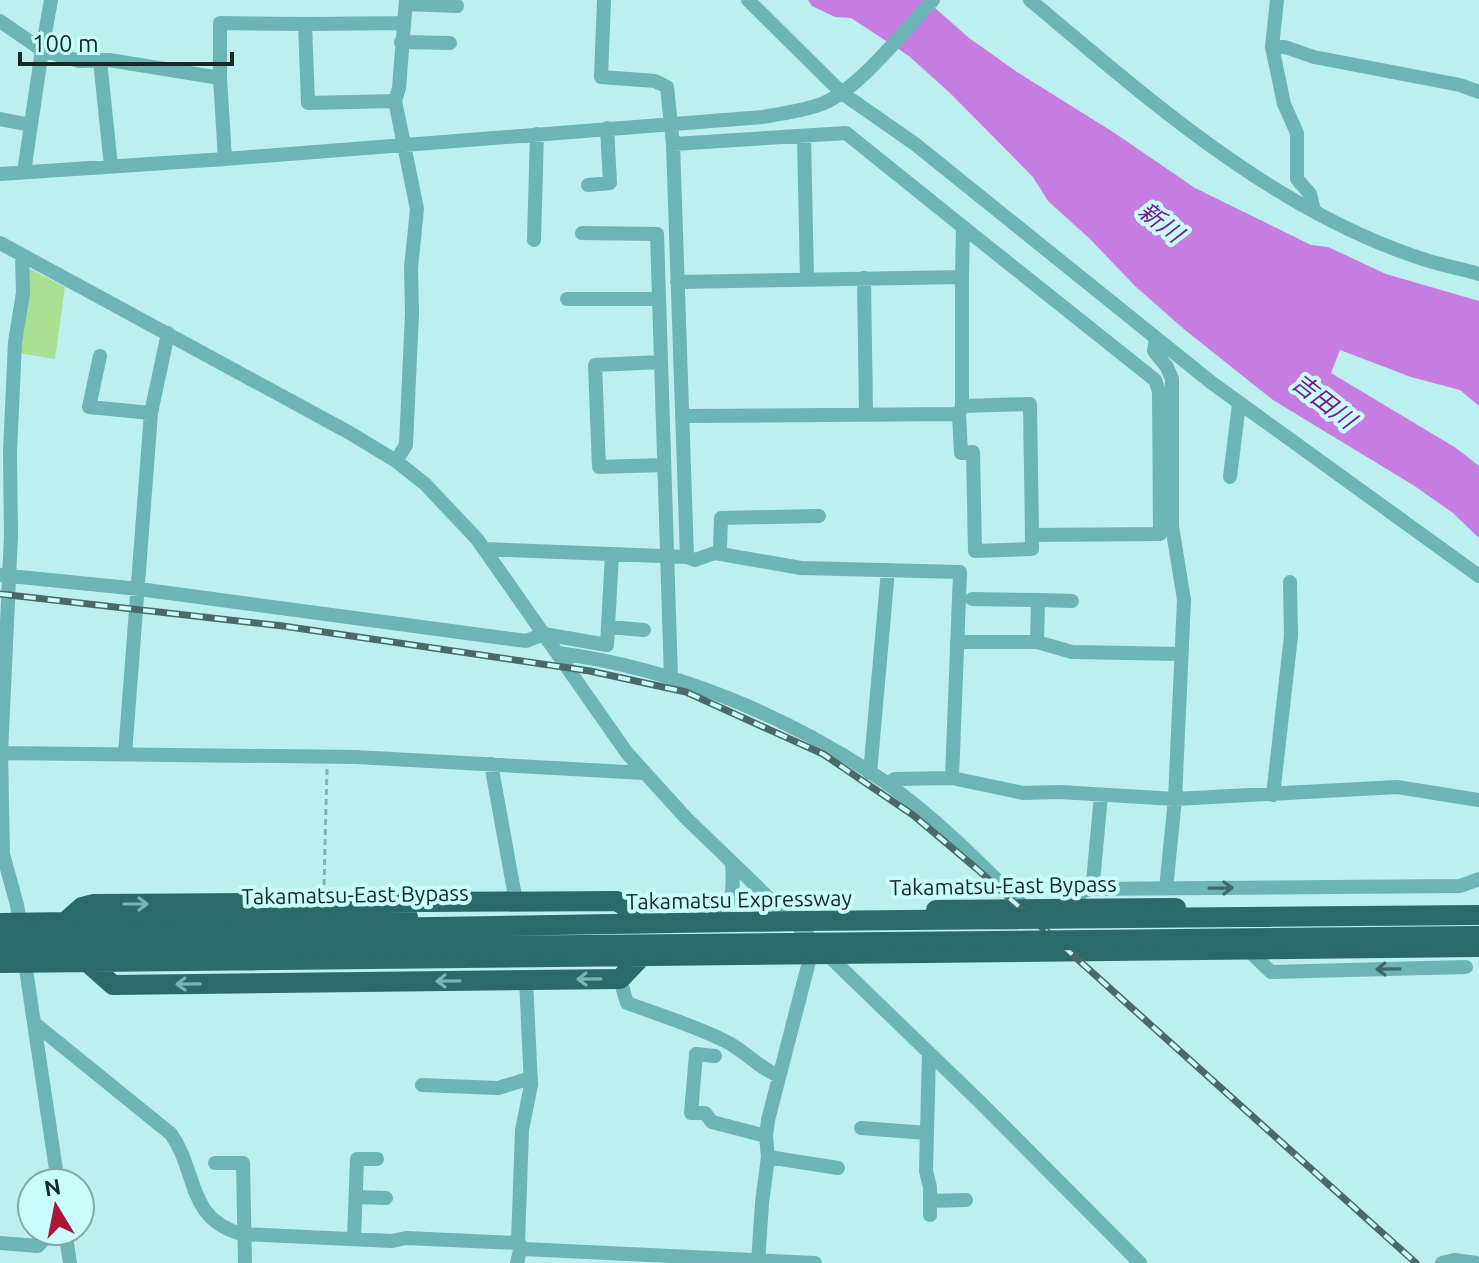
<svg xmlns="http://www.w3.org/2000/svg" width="1479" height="1263" font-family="Ubuntu,'Noto Sans JP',sans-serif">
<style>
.green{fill:#a9df92}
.water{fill:#c67ce1}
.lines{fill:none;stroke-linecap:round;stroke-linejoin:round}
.path{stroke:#87b0b0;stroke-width:3;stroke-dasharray:6 4;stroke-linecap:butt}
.minor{stroke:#6cb4b5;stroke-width:14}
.highway{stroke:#2b6a6b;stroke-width:20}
.rail-casing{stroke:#4b6969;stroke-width:7}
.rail{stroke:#c9fdfd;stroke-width:4;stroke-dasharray:12;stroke-linecap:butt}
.highway-bridge{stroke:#2b6a6b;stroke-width:20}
.oneway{stroke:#3c6868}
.oneway2{stroke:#7ab4b4}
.labels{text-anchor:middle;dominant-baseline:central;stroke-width:8;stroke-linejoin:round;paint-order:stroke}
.street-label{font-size:22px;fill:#152929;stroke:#c9fdfd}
.water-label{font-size:24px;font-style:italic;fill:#771994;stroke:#c9fdfd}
</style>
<rect width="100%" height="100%" fill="#bcefef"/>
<!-- green -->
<path class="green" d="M26 267 65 287 55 359 19 353Z"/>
<!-- water -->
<path class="water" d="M808 0H926L969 38 1017 72 1113 132 1195 188 1311 245 1328 247 1386 274 1479 301V406L1460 390 1411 377 1340 350 1331 373 1456 448 1479 466V538L1453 513 1413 485 1273 400 1185 330 1135 286 1090 239 1048 201 1033 177 951 94 909 56 851 18 835 17 812 6Z"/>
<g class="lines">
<!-- path -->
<path class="path" d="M324 885 327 768"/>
<!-- minor -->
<path class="minor" d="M51 0 42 50 79 61 109 60 220 78V23L305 24
M748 0 842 93 915 144 1212 383 1479 576
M1030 0C1147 98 1268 206 1414 256 1435 264 1458 268 1479 274
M1277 0 1272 47 1284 104 1297 133V179L1310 194 1314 210
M406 4 457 6
M0 21 42 50 24 172
M401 42 450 43
M1272 47H1285L1314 57 1460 85 1479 92
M100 61 111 166
M220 78 225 159
M395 101 308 103 305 24 403 23
M0 119 31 125
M804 136 807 279
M673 144 846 133 963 227 962 277
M0 174 225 159 763 117C783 113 805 111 824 103 861 87 904 30 933 0
M588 185 610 183 607 128
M582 233 657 234 671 678
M534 240 537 134
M0 243 350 433 396 461 425 484 477 539 627 753 686 818 981 1103 1140 1263
M864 278 866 414
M677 282 962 277V406L959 414 682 416
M567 299H659
M1156 339 1154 351 1167 367 1172 379V526L1184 600 1175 799 1166 889
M100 356 89 407 151 413
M661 362 595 365 599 467 664 465
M962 406 1030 404 1032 535 1160 534 1159 391 1155 380 963 227
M959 414 961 453 973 452 975 551 1032 549V535
M396 461 406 445 412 313 411 268 417 209 395 101 399 88 406 0
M1230 477 1239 404
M485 549 687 557 673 144 667 87 655 81 601 77 604 0
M715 553 801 568 960 572 952 778 1023 793 1060 792 1175 799 1397 787 1479 800
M687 557 695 560 720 551 721 518 819 516
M0 575 139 589 526 641 544 634 607 645 612 554
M972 599 1038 600 1037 642
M1038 600 1072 601
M608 627 644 630
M957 642H1037L1072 652 1181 654
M558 653C673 668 789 716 885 782 936 818 982 865 1026 909
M0 753 356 757 644 773
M125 754 151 413 168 333
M491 764 516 902
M870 773 888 570
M887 784 895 779 952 778
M1273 795 1291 636 1290 582
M1093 882 1101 795
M1068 908 1083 891 1092 889 1460 886 1479 879
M716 913C736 904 733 882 732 863
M21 931 17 905 3 854 1 753 11 536 10 452 15 342 23 293 22 255
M1248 950 1271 972 1466 967
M24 956 58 1183
M620 979 627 1003C660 1015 696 1026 727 1042 748 1053 757 1067 779 1076
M34 1023 171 1134C198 1172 186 1219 242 1234L392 1241 406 1238 518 1243 524 1249 815 1263
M929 1053 926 1171 930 1187V1215
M715 1056 696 1054 691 1113H705L712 1122 766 1136
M422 1085 498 1088 531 1078
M861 1128 927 1133
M768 1157 838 1168
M215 1163H243L245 1263
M356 1197 386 1198
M930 1201 966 1200
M65 1231 70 1263
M354 1239 357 1159H377
M0 1243 38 1246 45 1238 66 1236
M518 1243 522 1130 531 1085 526 980
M517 1263 521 1246
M758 1263 762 1203 768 1157 766 1136 768 1120 811 954
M1442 1263 1454 1260 1476 1263"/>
<!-- highway -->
<path class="highway" d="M936 910 1176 908
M65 922 82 907 94 904 617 901 636 914
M0 923 408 917
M87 962 113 985 620 979 642 956
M0 963 1479 947"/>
<!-- rail casing -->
<g class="rail-casing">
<path id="rail" d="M0 594 283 626 590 671 686 692 823 754 913 815 977 869 1416 1263"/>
</g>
<!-- rail -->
<use href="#rail" class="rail"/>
<!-- highway-bridge -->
<path class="highway-bridge" d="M0 934 801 921 1479 915
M0 948H287L1479 936"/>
</g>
<!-- one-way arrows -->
<defs><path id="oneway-shaft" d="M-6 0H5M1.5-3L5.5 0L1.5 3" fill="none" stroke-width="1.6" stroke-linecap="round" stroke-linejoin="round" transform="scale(2)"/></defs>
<g class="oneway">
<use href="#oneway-shaft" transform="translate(1221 888) rotate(-1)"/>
<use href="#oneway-shaft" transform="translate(1388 969) rotate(179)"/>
</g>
<g class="oneway2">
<use href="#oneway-shaft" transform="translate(136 904)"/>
<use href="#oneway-shaft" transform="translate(589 979) rotate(179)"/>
<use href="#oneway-shaft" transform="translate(448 981) rotate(179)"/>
<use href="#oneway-shaft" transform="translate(188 984) rotate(179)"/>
</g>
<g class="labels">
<!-- street labels -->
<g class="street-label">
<text transform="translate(1003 885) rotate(-1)">Takamatsu-East Bypass</text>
<text transform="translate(355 894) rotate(-1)">Takamatsu-East Bypass</text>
<text transform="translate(739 899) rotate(-1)">Takamatsu Expressway</text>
</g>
<!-- water labels -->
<g class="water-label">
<text transform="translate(1161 222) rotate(38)">新川</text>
<text transform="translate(1324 401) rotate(38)">吉田川</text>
</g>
</g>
<!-- north arrow -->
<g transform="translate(56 1207) rotate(350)"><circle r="38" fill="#c9fdfd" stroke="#81a8a8" stroke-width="2"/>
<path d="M0-6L14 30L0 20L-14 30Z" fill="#ab1538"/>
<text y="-12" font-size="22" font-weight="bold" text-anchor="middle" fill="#152929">N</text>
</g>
<!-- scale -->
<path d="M20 52v12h212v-12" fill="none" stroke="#152929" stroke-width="4"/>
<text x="32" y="52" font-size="24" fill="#152929" stroke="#c9fdfd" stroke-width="6" paint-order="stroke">100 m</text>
</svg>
